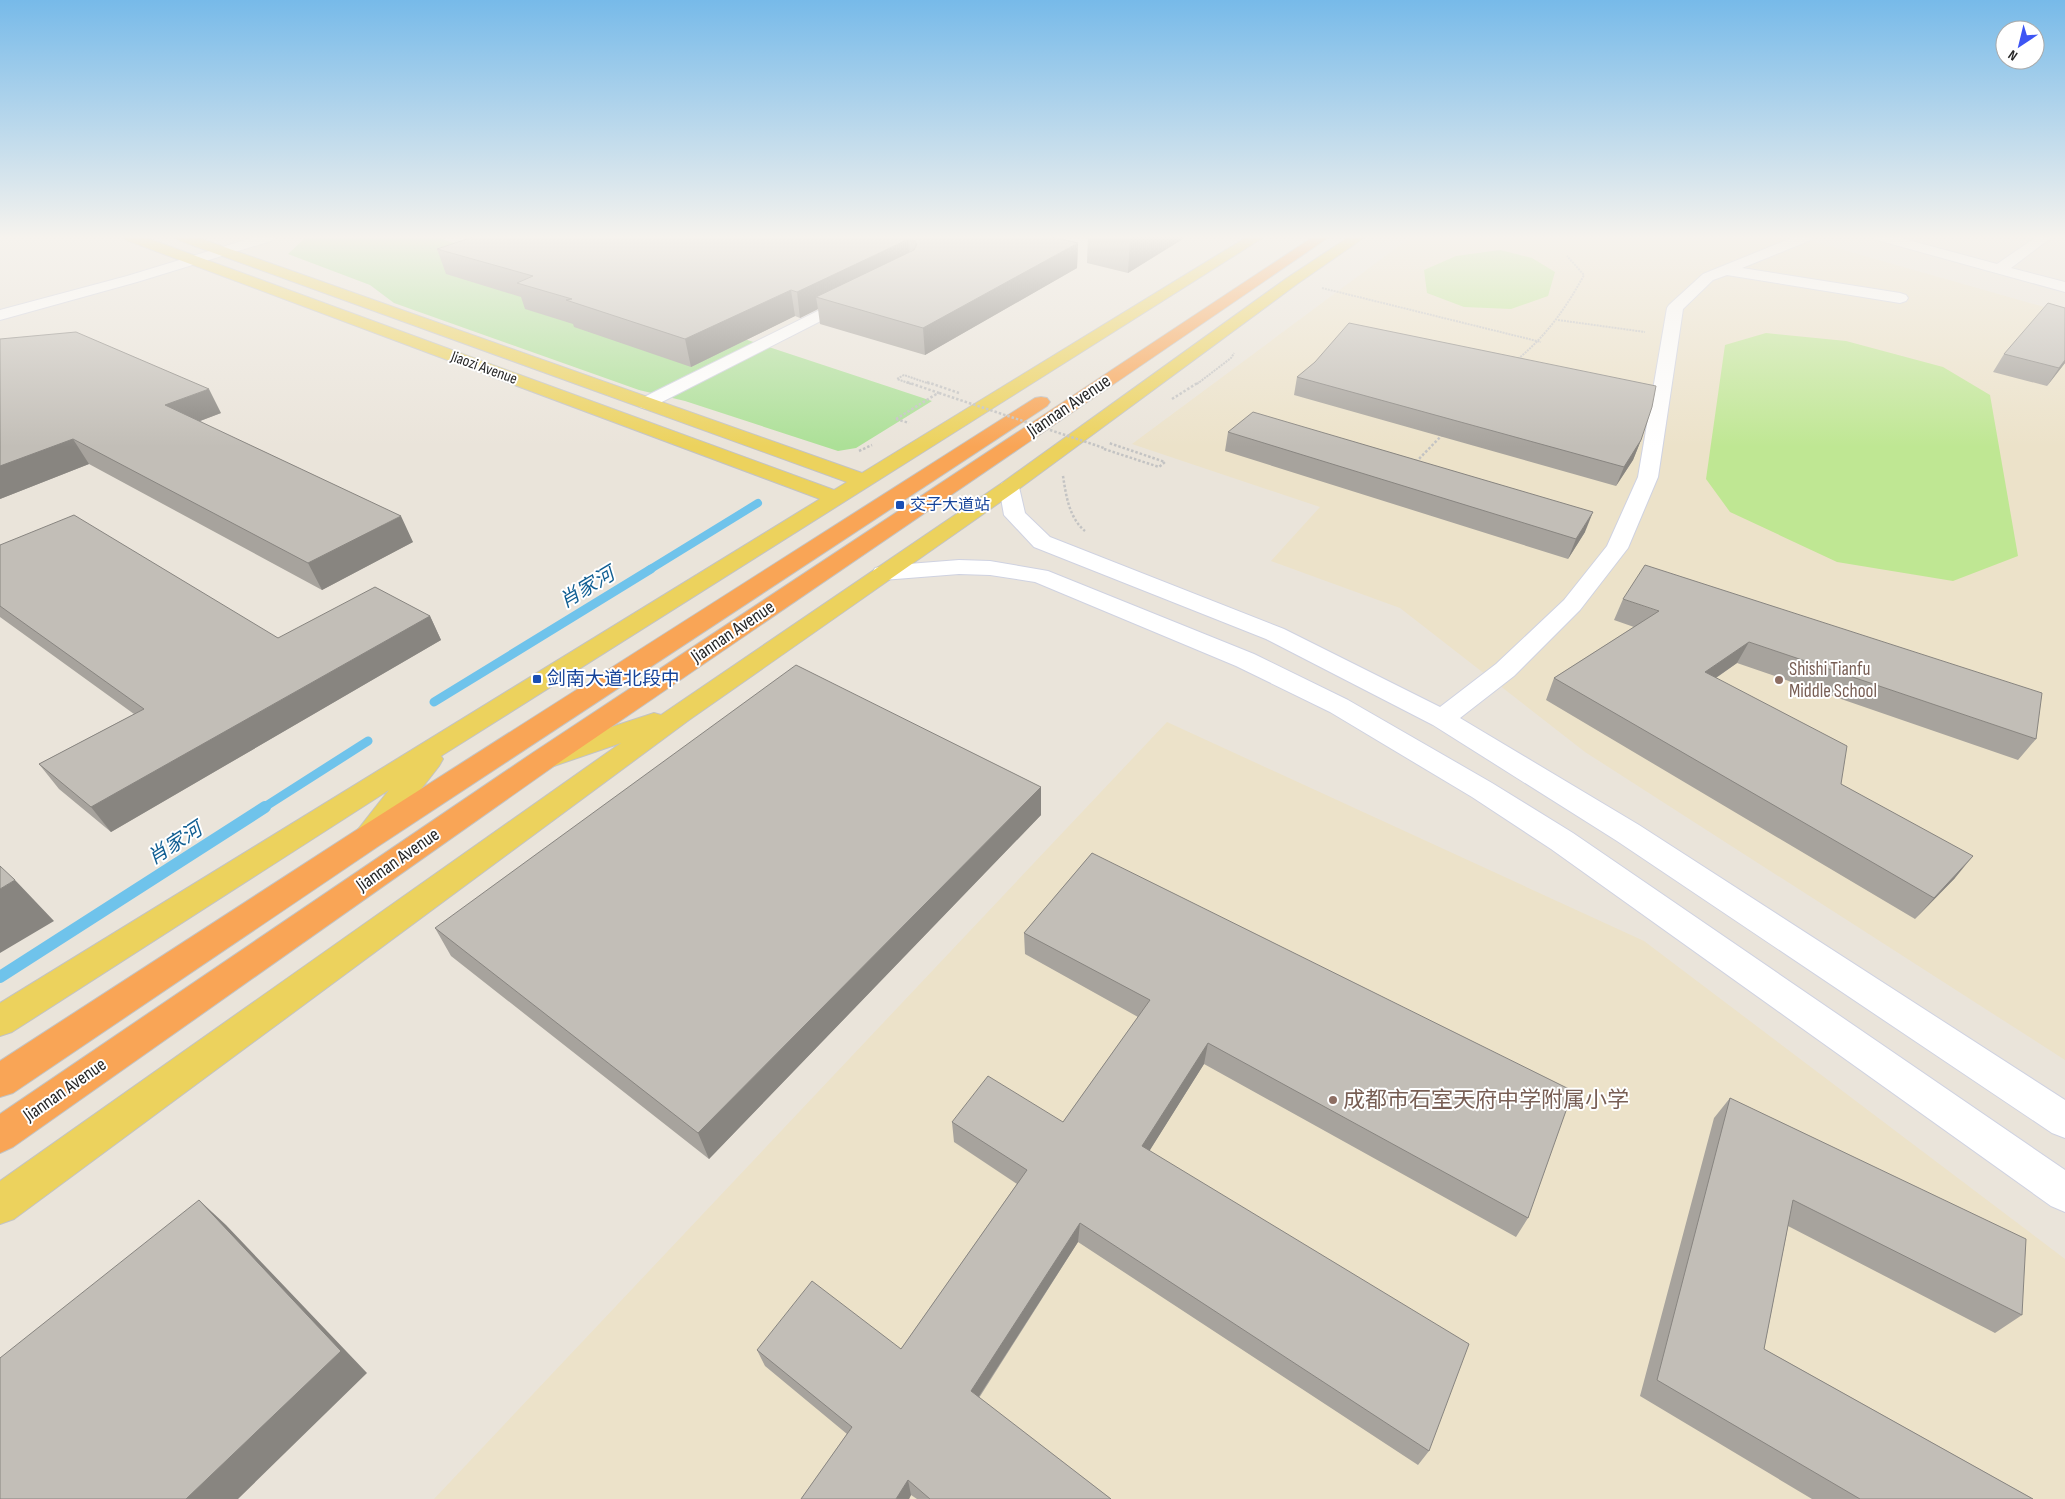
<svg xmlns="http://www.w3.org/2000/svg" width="2065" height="1499" font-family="'Sofia Sans Condensed','Noto Sans SC',sans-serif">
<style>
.education{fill:#ece2c9}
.green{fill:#ace097}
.pitch{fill:#bfe793}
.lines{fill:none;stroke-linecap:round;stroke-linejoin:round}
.stream-far2{stroke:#6fc3eb;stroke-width:8}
.stream-far1{stroke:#6fc3eb;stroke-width:9}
.stream{stroke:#6fc3eb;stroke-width:12}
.minor-casing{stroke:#cfd2e1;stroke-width:2}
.major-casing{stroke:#c3c3c3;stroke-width:2}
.highway-casing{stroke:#c3c3c3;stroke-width:2}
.path-far1{stroke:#c3c3c3;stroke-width:2;stroke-dasharray:2 1;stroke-linecap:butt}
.path{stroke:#c3c3c3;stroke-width:2.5;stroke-dasharray:2.5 2;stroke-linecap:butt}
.minor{fill:#fff;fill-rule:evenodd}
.major{fill:#ecd25d;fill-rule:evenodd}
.highway{fill:#f9a556;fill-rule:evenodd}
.path-bridge{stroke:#c3c3c3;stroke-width:2.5;stroke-dasharray:2.5 2;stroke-linecap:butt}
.wall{fill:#a7a39d}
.shaded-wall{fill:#888580}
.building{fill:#c2beb7;stroke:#888580}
.transit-dot{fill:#1a4fb4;stroke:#fff;stroke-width:2}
.education-dot{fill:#8d6e63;stroke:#fff;stroke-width:2}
.labels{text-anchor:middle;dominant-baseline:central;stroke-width:4;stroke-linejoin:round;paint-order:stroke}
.far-street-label{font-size:16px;fill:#282828;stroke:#fff}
.far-transit-label{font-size:16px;fill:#164399;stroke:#fff;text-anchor:start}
.street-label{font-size:19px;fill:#282828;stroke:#fff}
.education-label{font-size:19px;fill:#785e54;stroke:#fff;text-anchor:start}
.transit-label{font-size:19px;fill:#164399;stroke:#fff;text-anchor:start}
.water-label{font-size:20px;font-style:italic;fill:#115f93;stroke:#fff}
.near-education-label{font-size:22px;fill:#785e54;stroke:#fff;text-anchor:start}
</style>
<rect width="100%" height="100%" fill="#eae4da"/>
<!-- education -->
<path class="education" d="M1411 237H1798L2065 313V1060L1585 752 1400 608 1271 561 1320 507 1132 444Z
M1167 722 1644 941 2065 1259V1499H434Z"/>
<!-- green -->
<path class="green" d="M306 237H436L932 401 856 448 838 451 685 401 639 390 394 303 370 285 288 254Z"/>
<!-- pitch -->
<path class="pitch" d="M1500 250 1532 258 1555 272 1548 296 1511 309 1464 307 1427 293 1424 270 1456 256Z
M1766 333 1846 341 1943 367 1990 395 2018 556 1953 581 1837 562 1730 512 1706 479 1725 345Z"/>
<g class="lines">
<!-- stream-far2 -->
<path class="stream-far2" d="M649 570 758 503"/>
<!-- stream-far1 -->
<path class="stream-far1" d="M434 702 651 569
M263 808 368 741"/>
<!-- stream -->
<path class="stream" d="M0 977 265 807"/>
<!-- minor casing -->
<g class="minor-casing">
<path id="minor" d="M255 237H276L274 240 137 282 0 320V310L127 276Z
M1794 237H1813L1811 240 1742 268 1900 293 1906 295 1908 298 1906 301 1900 303 1727 275 1713 280 1683 309 1658 477 1628 548 1580 610 1514 676 1460 718 1639 825 2065 1100V1138L2052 1133 1617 841 1433 725 1266 639 1034 547 1004 515 999 487 1002 483 1009 481 1016 483 1019 487 1025 513 1050 537 1284 629 1440 707 1496 664 1564 600 1607 546 1638 477 1667 308 1669 305 1703 274Z
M1875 237H1897L1997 264 2036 237H2052L2011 268 2065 282V292L1877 240Z
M852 294 858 296 860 299 858 302 652 407 646 409 640 407 637 403 640 399Z
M959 560 990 561 1048 571 1254 654 1348 700 1492 783 1573 833 2065 1170V1212L2051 1206 1551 849 1472 797 1330 712 1236 666 1035 582 990 575 959 574 883 580 875 578 872 573 875 568 883 566Z"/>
</g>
<!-- major casing -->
<g class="major-casing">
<path id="major" d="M124 237H144L834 490 847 482 178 240 176 237H196L862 473 1247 237H1264L441 756 443 759 439 766 378 845 367 848 356 845 352 837 389 790 12 1032 0 1036V1003L820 499 126 240Z
M1349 237H1365L1297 284 1016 491 689 720 14 1219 0 1224V1181L621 743 548 768 538 765 534 758 538 751 645 716 654 713 661 715 1002 483 1287 278Z"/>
</g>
<!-- highway casing -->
<g class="highway-casing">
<path id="highway" d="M1313 237H1329L554 766 13 1147 0 1153V1114L534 752Z
M1041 397 1047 398 1050 402 1047 406 377 847 13 1093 0 1097V1061L355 831 1035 398Z"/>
</g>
<!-- path-far1 -->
<path class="path-far1" d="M1322 288 1541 342
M1558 320 1645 332
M1518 359C1547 335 1566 308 1584 275L1567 256
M911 384 897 379 904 375 930 384
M1197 384 1231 358 1234 353"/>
<!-- path -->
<path class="path" d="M907 382 939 393
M927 382 959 393
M1172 399 1199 382
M896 419 938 393
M896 419 909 423
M1104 449 1159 467 1165 462 1109 443
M859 451 872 445
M1416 462 1443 434
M1063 476C1066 495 1069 518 1085 531"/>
<!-- minor -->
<use href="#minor" class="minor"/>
<!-- major -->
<use href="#major" class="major"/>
<!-- highway -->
<use href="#highway" class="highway"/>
<!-- path-bridge -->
<path class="path-bridge" d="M939 393 1104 448"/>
</g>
<!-- wall -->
<path class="wall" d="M1051 237 1078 243 1077 268 925 355 820 324 818 309 800 318 795 316 691 367 574 327 573 324 525 309 521 297 446 274 437 249Z
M1088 237H1186L1128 273 1087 263Z
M2065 308V363L2047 386 1993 372 2004 354Z
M0 339 221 413 200 421 413 542 322 590 89 464 0 499Z
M1297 377 1641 440 1633 460 1616 486 1294 395Z
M1228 432 1585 532 1568 559 1225 451Z
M0 545 278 638 430 616 441 640 111 832 59 789 39 764 134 714 0 617Z
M1623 599 2036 739 2018 760 1737 663 1716 678 1841 784 1955 878 1915 919 1546 700 1554 678 1634 627 1614 620Z
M1041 787V815L709 1159 451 956 435 928Z
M1092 853 1528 1218 1516 1237 1204 1064 1149 1151 1429 1451 1418 1465 1078 1242 979 1398 1111 1499H917L911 1495 909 1499H801L847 1434 765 1366 757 1350 901 1349 1017 1184 954 1142 952 1122H1063L1138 1017 1025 954 1024 933Z
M1730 1098 2022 1315 1995 1333 1788 1226 1764 1349 2033 1499H1812L1640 1396 1714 1118Z"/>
<!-- shaded-wall -->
<path class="shaded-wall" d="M1130 237H1186L1128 273Z
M909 239 910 264 816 297 818 309 800 318 797 292Z
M1078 243 1077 268 925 355 923 328Z
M791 290 795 316 691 367 685 339Z
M2065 360V363L2047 386 2059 368Z
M209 389 221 413 179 429 165 405Z
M73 439 89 464 0 499V466Z
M1641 440 1633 460 1616 486 1624 467Z
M1593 512 1585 532 1568 559 1576 539Z
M401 516 413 542 322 590 308 563Z
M430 616 441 640 111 832 91 807Z
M1749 642 1737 663 1694 693 1705 672Z
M1041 787V815L709 1159 698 1133Z
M1973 856 1955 878 1915 919 1934 898Z
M15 880 54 921 0 953V889Z
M1208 1043 1204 1064 1140 1166 1142 1146Z
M199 1200 226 1225 367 1373 238 1499H186Z
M1080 1223 1078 1242 972 1407 971 1391Z
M908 1480 911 1495 909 1499H896Z"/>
<!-- building -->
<path class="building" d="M473 237H1051L1078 243 923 328 816 297 914 250 917 244 914 240 909 239 797 292 791 290 685 339 566 300 572 299 517 283 533 276 437 249Z
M2048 303 2065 308V360L2059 368 2004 354Z
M1349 323 1656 386 1652 407 1641 440 1624 467 1297 377 1315 362Z
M76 332 209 389 165 405 401 516 308 563 73 439 0 466V339Z
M1253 412 1593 512 1576 539 1228 432Z
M74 515 278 638 375 587 430 616 91 807 39 764 144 709 0 606V545Z
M1645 565 2042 693 2036 739 1749 642 1705 672 1847 746 1841 784 1973 856 1934 898 1554 678 1659 611 1623 599Z
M796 665 1041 787 698 1133 435 928Z
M1092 853 1573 1091 1528 1218 1208 1043 1142 1146 1469 1344 1429 1451 1080 1223 971 1391 1111 1499H930L908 1480 896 1499H801L852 1427 757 1350 812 1281 901 1349 1027 1170 952 1122 988 1076 1063 1122 1150 1000 1024 933Z
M0 866 15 880 0 889Z
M1730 1098 2026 1239 2022 1315 1793 1200 1764 1349 2033 1499H1860L1657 1380Z
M199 1200 341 1351 186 1499H0V1358Z"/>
<!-- sky -->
<linearGradient id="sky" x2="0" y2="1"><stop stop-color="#77bae9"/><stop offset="0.53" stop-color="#f6f3ee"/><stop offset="1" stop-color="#f6f3ee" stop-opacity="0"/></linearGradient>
<rect width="2065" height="447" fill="url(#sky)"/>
<!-- markers -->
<g class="transit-dot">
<rect x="895" y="500" width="10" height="10" rx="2.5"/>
<rect x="532" y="674" width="10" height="10" rx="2.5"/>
</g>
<g class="education-dot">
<circle cx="1779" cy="680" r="5"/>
<circle cx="1333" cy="1100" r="5"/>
</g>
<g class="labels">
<!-- far-street labels -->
<g class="far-street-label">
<text transform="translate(484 368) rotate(20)">Jiaozi Avenue</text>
</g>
<!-- far-transit labels -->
<g class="far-transit-label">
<text x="910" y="505">交子大道站</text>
</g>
<!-- street labels -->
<g class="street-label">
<text transform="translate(1069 406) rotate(-34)">Jiannan Avenue</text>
<text transform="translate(733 632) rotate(-34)">Jiannan Avenue</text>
<text transform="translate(398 860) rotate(-35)">Jiannan Avenue</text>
<text transform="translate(65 1090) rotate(-35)">Jiannan Avenue</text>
</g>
<!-- education labels -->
<g class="education-label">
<text x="1789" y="669">Shishi Tianfu<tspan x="1789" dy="22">Middle School</tspan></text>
</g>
<!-- transit labels -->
<g class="transit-label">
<text x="547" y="679">剑南大道北段中</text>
</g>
<!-- water labels -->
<g class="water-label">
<text transform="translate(587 588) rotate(-31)">肖家河</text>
<text transform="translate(175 844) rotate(-33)">肖家河</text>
</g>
<!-- near-education labels -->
<g class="near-education-label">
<text x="1343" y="1100">成都市石室天府中学附属小学</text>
</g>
</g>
<!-- north arrow -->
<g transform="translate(2020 45) rotate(215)"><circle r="24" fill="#ffffff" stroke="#a9a9a9"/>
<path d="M0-4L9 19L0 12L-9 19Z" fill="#3d55f4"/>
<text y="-8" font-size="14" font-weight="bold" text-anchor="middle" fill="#282828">N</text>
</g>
</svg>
